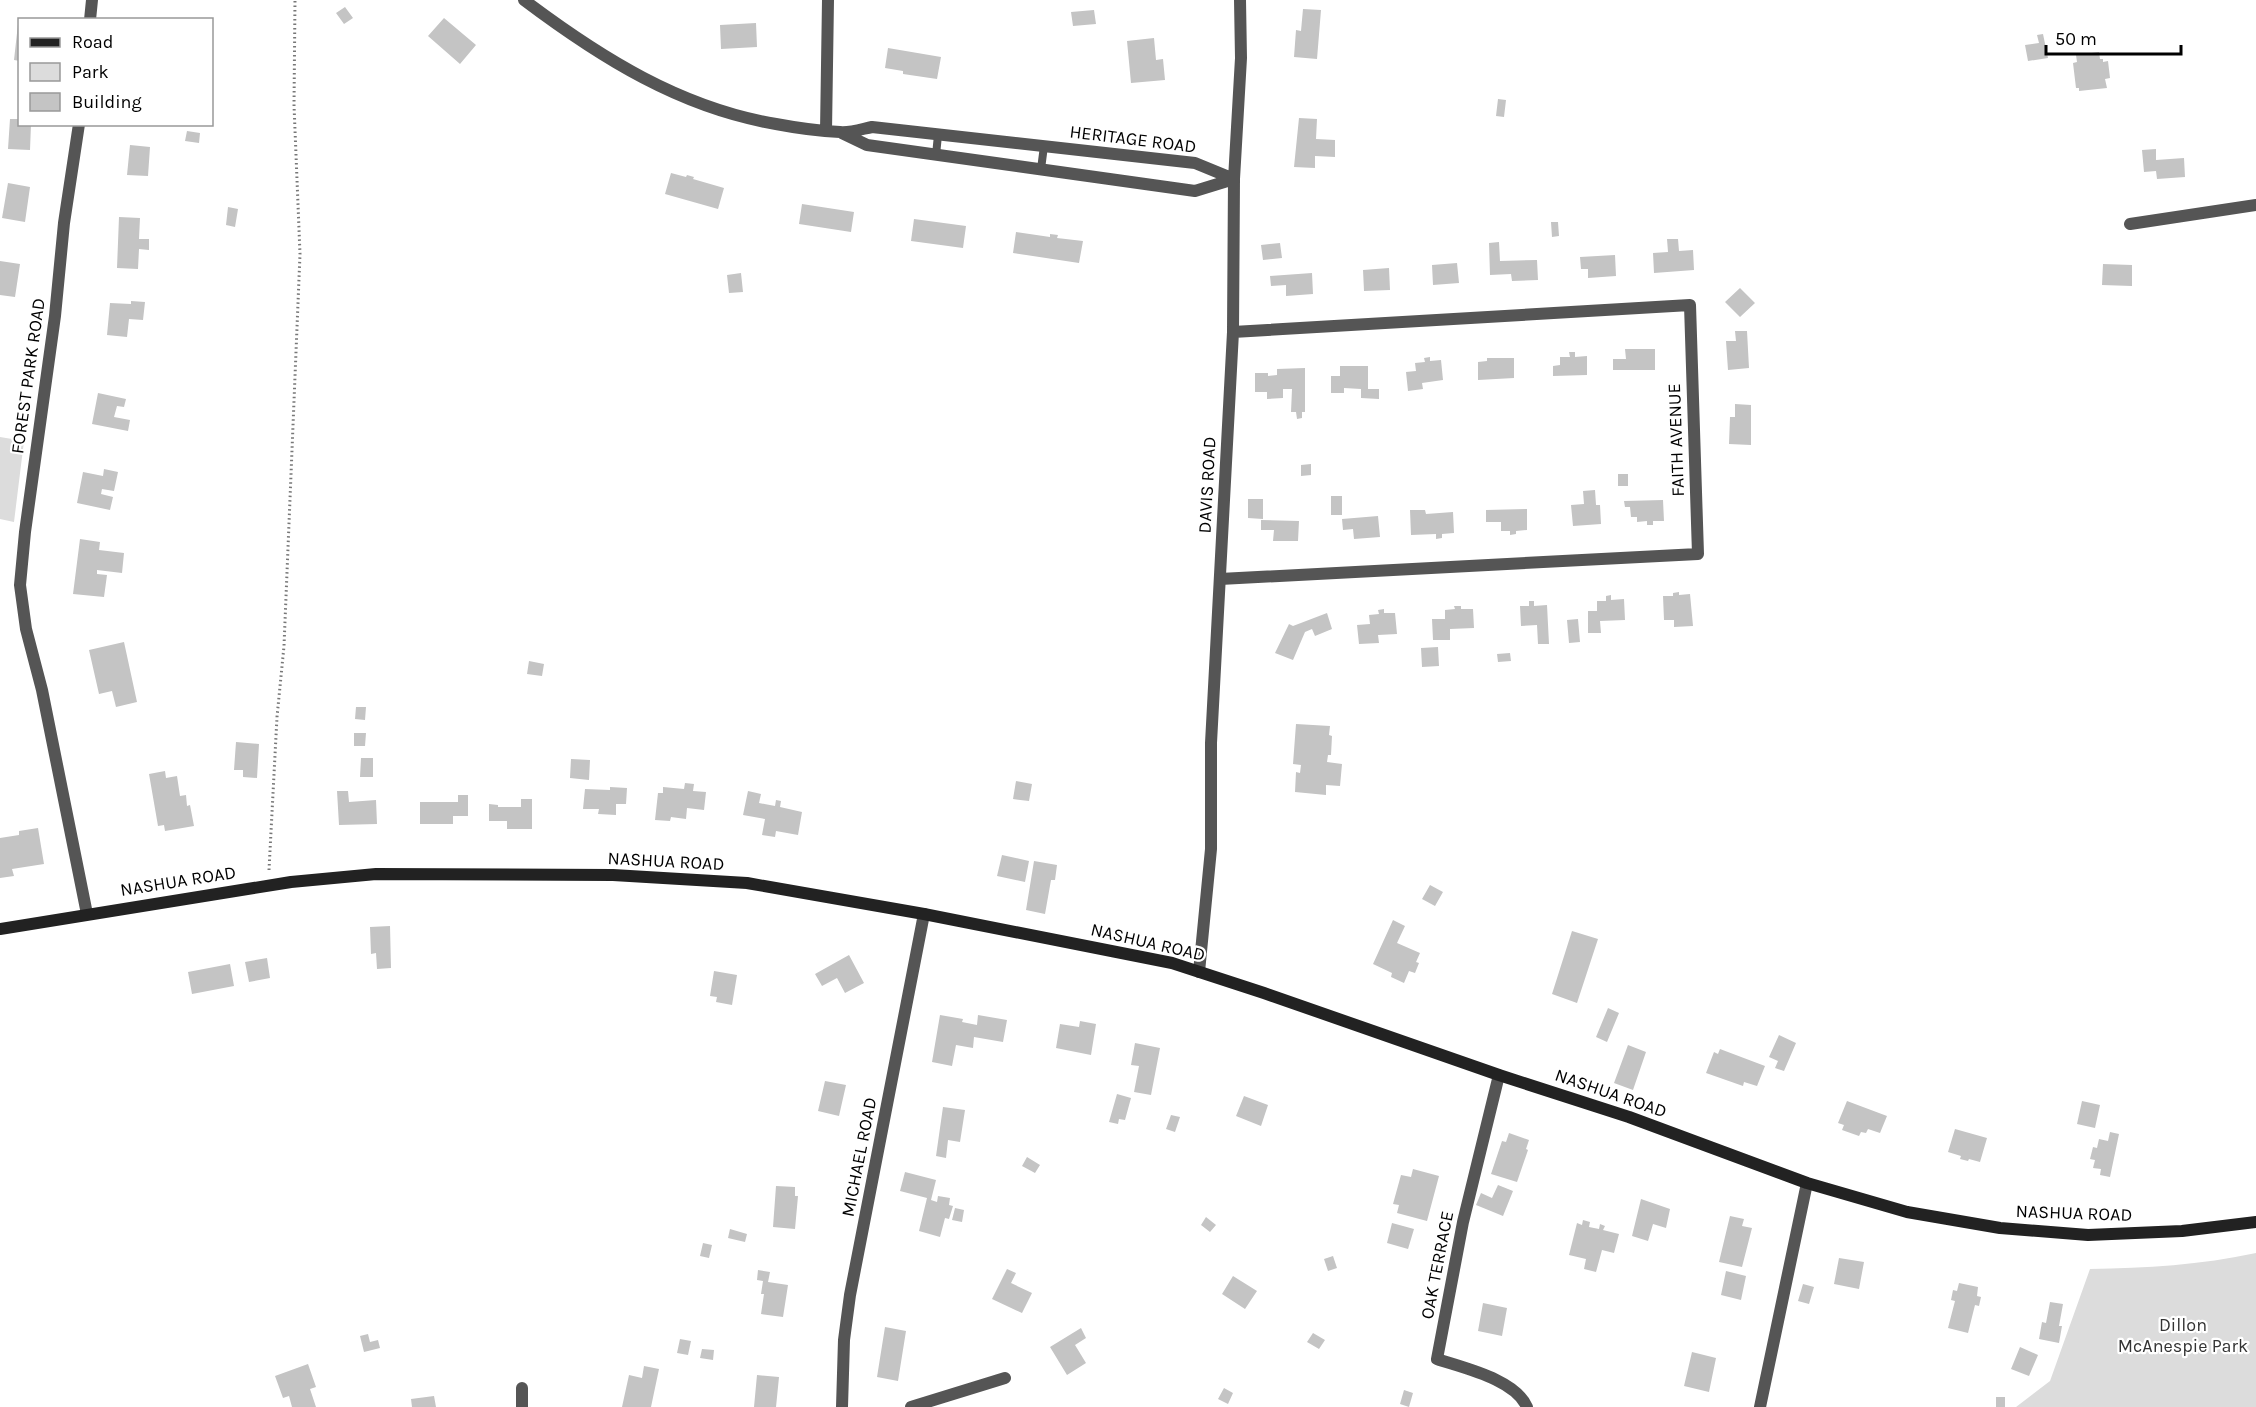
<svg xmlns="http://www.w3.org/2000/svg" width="2256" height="1407" font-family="Karla,sans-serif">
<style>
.green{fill:#dcdcdc}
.building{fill:#c4c4c4}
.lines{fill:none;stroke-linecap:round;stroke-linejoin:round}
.path{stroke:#777;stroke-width:3;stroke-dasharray:1.5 3;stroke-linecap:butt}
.service{stroke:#555;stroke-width:8}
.minor{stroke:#555;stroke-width:12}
.secondary{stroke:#222;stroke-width:12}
.labels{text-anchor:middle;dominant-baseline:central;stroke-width:4.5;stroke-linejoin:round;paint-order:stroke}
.street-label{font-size:18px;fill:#000;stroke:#fff}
.park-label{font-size:18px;fill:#333;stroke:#fff}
</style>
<rect width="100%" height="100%" fill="#fff"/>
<!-- green -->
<path class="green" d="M0 437 24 441 14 522 0 519Z
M2256 1253V1407H2016L2050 1381 2090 1269C2146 1268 2201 1265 2256 1253Z"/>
<!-- building -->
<path class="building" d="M345 7 353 18 344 24 336 13Z
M1303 9 1321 10 1317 59 1294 57 1296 30 1301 31Z
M1094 10 1096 24 1073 26 1071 12Z
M444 18 476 45 460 64 428 36Z
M756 23 757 47 721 49 720 25Z
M18 24H20V61L14 60Z
M2043 34 2048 58 2028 61 2025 45 2039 43 2037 35Z
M1154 38 1156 60 1163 59 1165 80 1131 83 1127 41Z
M888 48 941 57 937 79 903 74V71L885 68Z
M2099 52 2100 59H2103V62L2108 61 2110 78 2105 79 2107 88 2079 91V88H2076L2073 63 2077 62 2076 55Z
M1498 99 1506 100 1504 117 1496 116Z
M1299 118 1317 119 1316 139 1335 140V157L1315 156V168L1294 167Z
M10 119H20V124H31L30 150 8 149Z
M187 131 200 133 199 143 185 141Z
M130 145 150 147 148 176 127 175Z
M2156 149V160L2184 158 2185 177 2157 179 2156 171 2144 172 2142 150Z
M671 173 686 177 687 175 694 177 693 179 724 188 718 209 665 194Z
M8 183 30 187 25 222 2 218Z
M802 204 854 212 851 232 799 224Z
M228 207 238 209 235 227 226 225Z
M119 217 140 218 139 239H149V250L139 249 138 269 117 268Z
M914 219 966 226 963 248 911 241Z
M1551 222H1558L1559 236 1552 237Z
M1016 232 1050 237V234L1058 235 1057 238 1083 241 1079 263 1013 253Z
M1667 239H1678L1679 251 1693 250 1694 270 1654 273 1653 253 1668 252Z
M1499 242 1500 261 1537 260 1538 280 1512 281 1511 274 1490 275 1489 243Z
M1280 243 1282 258 1263 260 1261 245Z
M1615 255 1616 276 1588 278V269H1581L1580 257Z
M0 261 20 264 15 297 0 295Z
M1457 263 1459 283 1433 285 1432 265Z
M2103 264 2132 265V286L2102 285Z
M1389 268 1390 290 1364 291 1363 270Z
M741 273 743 292 729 293 727 275Z
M1312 273 1313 294 1286 296V285L1271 286 1270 276Z
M1740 288 1755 303 1740 317 1725 302Z
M131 301 145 302 143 320 129 319 127 337 107 335 110 303 131 304Z
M1735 331H1747L1749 368 1728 370 1726 341H1736Z
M1625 349H1655V370H1613V359H1626Z
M1569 352H1575V357L1587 356V375L1553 376V366L1560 365V357H1570Z
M1430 357V361L1441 360 1443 380 1422 383 1423 389 1408 391 1406 372 1416 371 1415 363 1425 362 1424 358Z
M1487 358H1514V378L1478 380V362L1487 361Z
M1340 366H1368V389H1379V399L1361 398V389L1344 388V393H1331V376H1340Z
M1305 368V412H1302V418L1297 419 1296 412H1291L1292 389H1283V398L1267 399V392H1255V373H1268V376L1277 375V369Z
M98 393 126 399 124 407 117 406 114 417 130 420 128 431 92 424Z
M1735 404 1751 405V445L1729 444 1730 417H1735Z
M1311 464V475L1301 476V465Z
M104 469 118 472 114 491 102 489 101 494 113 497 110 510 77 503 83 472 103 476Z
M1618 474H1628V486H1618Z
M1595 490 1596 505H1600L1601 524 1573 526 1571 505 1584 504 1583 491Z
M1331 496H1342V515H1331Z
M1248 499H1263V519L1248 518Z
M1663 500 1664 521H1653V525H1647V521L1637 522V517H1631L1630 507H1625L1624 501Z
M1527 509V530L1516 531V534L1510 535V531H1501V522H1486V510Z
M1410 510H1425L1426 514 1453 512 1454 533 1442 534V538L1436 539V534L1411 535Z
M1378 516 1380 537 1354 539 1353 529 1343 530 1342 519Z
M1261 520 1299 521 1298 541H1273L1274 530H1261Z
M80 539 100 542 99 550 124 553 122 573 97 570V574L107 575 104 597 73 594Z
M1679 592V595L1690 594 1693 626 1674 627V620H1664L1663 596H1673V593Z
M1611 595V600L1624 599 1625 620 1600 621 1601 633H1588V611H1597V601H1606V596Z
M1529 601H1534V606L1547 605 1549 644H1538L1537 625 1521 626 1520 606H1529Z
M1454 606H1461V609H1473L1474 628 1450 629V640H1433L1432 619H1445V610L1455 609Z
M1384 609V613H1395L1397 634 1378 635 1379 643 1359 644 1357 625 1370 624 1369 615 1379 614 1378 610Z
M1327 613 1332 629 1315 636 1312 629 1305 632 1293 660 1275 653 1289 624 1293 626Z
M1578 619 1580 642 1569 643 1567 620Z
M124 642 137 702 116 707 112 691 99 694 89 650Z
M1438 647 1439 666 1422 667 1421 648Z
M1510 653 1511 661 1498 662 1497 654Z
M529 661 544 664 542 676 527 674Z
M356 707H366L365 720 355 719Z
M1296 724 1330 726 1329 735 1332 736 1331 755H1328L1327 762 1342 764 1340 786 1326 785V795L1295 792 1296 772 1300 773 1301 765 1293 764Z
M354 733H366L365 746H354Z
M236 742 259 744 257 778 243 777V770H234Z
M361 758H373V777H360Z
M571 759 590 760 589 780 570 778Z
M165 771 166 778 177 776 180 796 186 795 187 806 190 805 194 826 165 831 164 825 158 826 149 774Z
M1016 781 1032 784 1029 801 1013 799Z
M685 783 694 784 693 791 706 792 704 810 687 808 686 819 671 817 670 821 655 820 658 793H663V787L684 789Z
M610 787 627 788 626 804H616V815L598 814 599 809H583L585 789 610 790Z
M337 791H348L349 802 376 800 377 824 339 825Z
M748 791 761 794 759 803 775 806 776 800 781 801 780 807 802 812 798 835 776 831 775 837 762 835 765 819 743 815Z
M458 795H468V816H453V824H420V802H458Z
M521 799H532V829H507V821H489V804L498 805V807H521Z
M38 828 44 864 12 869 14 876 0 878V838L19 835V831Z
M1002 855 1029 861 1025 882 997 876Z
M1034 861 1057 865 1055 880H1051L1045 914 1026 910Z
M1430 885 1443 892 1435 906 1422 899Z
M1393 920 1405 926 1397 943 1420 953 1416 962 1419 963 1415 973 1409 971 1404 983 1391 977 1392 973 1373 964Z
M390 926 391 968 377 969 376 953 371 954 370 927Z
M1572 931 1598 939 1577 1003 1552 994Z
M849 955 864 983 845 993 837 978 822 986 815 974Z
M267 958 270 978 249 982 245 962Z
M230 964 234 986 192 994 188 972Z
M714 971 737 975 732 1005 716 1002 717 997 710 996Z
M1608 1008 1619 1013 1607 1042 1596 1037Z
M940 1015 963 1019 962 1022 977 1025 978 1015 1007 1020 1003 1042 974 1037 973 1048 956 1045 952 1066 932 1062Z
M1080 1021 1096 1024 1091 1055 1056 1048 1060 1024 1079 1027Z
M1779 1035 1796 1043 1784 1071 1775 1068 1778 1061 1769 1057Z
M1135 1043 1160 1048 1151 1095 1134 1092 1139 1066 1131 1065Z
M1628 1045 1646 1052 1633 1090 1614 1083Z
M1720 1049 1765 1066 1757 1086 1744 1082 1743 1086 1706 1073 1714 1052 1718 1054Z
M825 1081 846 1085 839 1116 818 1111Z
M1117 1094 1131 1098 1125 1120 1119 1119 1118 1124 1109 1122Z
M1244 1096 1268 1105 1261 1126 1236 1116Z
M1847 1101 1887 1116 1880 1133 1868 1129 1866 1133 1861 1132 1859 1136 1842 1130 1844 1125 1838 1123Z
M2082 1101 2100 1105 2095 1128 2077 1124Z
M943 1107 965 1110 960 1142 948 1140 946 1158 936 1156Z
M1171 1115 1180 1117 1175 1132 1166 1129Z
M1955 1129 1987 1138 1980 1162 1969 1159 1968 1161 1960 1159 1961 1156 1948 1152Z
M2110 1132 2119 1134 2110 1177 2100 1175 2101 1169 2093 1168 2095 1160 2090 1159 2093 1147 2097 1148 2099 1139 2108 1141Z
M1509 1133 1529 1140 1526 1149 1528 1150 1517 1182 1491 1174 1502 1141 1506 1142Z
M1027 1157 1040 1165 1035 1173 1022 1166Z
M1413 1169 1439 1176 1427 1221 1397 1213 1399 1205 1393 1204 1401 1175 1411 1177Z
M905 1172 936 1180 931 1200 937 1202 938 1196 950 1198 949 1205 953 1206 949 1219 945 1218 940 1237 919 1231 927 1198 900 1191Z
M1498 1185 1513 1191 1503 1216 1476 1205 1481 1193 1492 1198Z
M776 1186 795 1187V1196H798L795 1229 773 1227Z
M1641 1199 1670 1209 1666 1228 1653 1224 1648 1241 1632 1236Z
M955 1208 964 1210 962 1222 952 1220Z
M1730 1216 1744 1219 1742 1226 1752 1228 1742 1267 1719 1262Z
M1206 1217 1216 1225 1210 1232 1201 1225Z
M1583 1220 1590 1222 1589 1227 1599 1229 1600 1224 1605 1226 1603 1230 1619 1234 1614 1253 1602 1250 1596 1272 1584 1269 1586 1259 1569 1255 1577 1223 1582 1225Z
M1392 1223 1414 1229 1408 1249 1387 1243Z
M730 1229 747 1234 745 1242 728 1238Z
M703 1243 712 1245 709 1258 700 1256Z
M1333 1256 1337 1268 1328 1271 1324 1259Z
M1839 1258 1864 1262 1859 1289 1834 1284Z
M1007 1269 1016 1273 1011 1283 1032 1293 1022 1313 992 1299Z
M758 1270 770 1272 768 1282 788 1285 783 1317 761 1314 764 1294H761L763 1281 757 1280Z
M1726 1271 1746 1276 1741 1300 1721 1295Z
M1233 1276 1257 1291 1245 1309 1222 1294Z
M1959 1283 1978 1287 1977 1296 1981 1297 1979 1306 1975 1305 1968 1333 1948 1328 1955 1301 1951 1300 1953 1290 1957 1291Z
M1803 1284 1814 1287 1809 1304 1798 1301Z
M2050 1302 2063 1304 2059 1326H2062L2059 1343 2039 1339 2042 1322 2046 1323Z
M1483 1303 1507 1308 1502 1336 1478 1331Z
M885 1327 906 1331 898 1381 877 1377Z
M1081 1328 1086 1338 1075 1345 1086 1363 1067 1375 1050 1347Z
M1313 1333 1325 1340 1319 1349 1307 1342Z
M368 1334 370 1342 378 1340 380 1348 364 1352 360 1336Z
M680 1339 691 1341 688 1355 677 1353Z
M2020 1347 2038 1355 2029 1376 2011 1369Z
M702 1349 714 1350 713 1360 700 1358Z
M1692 1352 1716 1358 1709 1392 1684 1386Z
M308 1364 316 1387 310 1389 316 1407H292L289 1396 283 1398 275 1376Z
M644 1366 659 1369 651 1407H622L629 1375 642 1378Z
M757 1375 779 1377 776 1407H754Z
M1224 1388 1233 1393 1228 1404 1218 1399Z
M1404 1390 1413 1393 1409 1407 1400 1404Z
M434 1396 436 1407H412L411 1399Z
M1996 1397H2005V1407H1996Z"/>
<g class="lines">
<!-- path -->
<path class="path" d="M269 870 277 717 284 646 300 254 294 105 295 0"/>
<!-- service -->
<path class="service" d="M936 155 938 135
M1041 169 1044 146"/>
<!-- minor -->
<path class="minor" d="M524 0C601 58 681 108 776 124 797 128 819 131 840 132 850 133 862 129 872 127L1195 163 1234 179
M90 20 92 0
M79 124 64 223 55 316 25 532 20 585 26 629 42 690 87 914
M826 131 828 0
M842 133 867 145 1195 191 1234 179
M2130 224 2256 205
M1220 579 1698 554 1690 305 1233 332
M1199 972 1211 849V743L1233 332 1234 179 1241 58 1240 0
M1499 1075 1463 1222 1437 1359C1463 1368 1515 1379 1527 1407
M522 1407V1388
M842 1407 844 1340 850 1295 924 914
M911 1407 1005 1378
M1760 1407 1807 1183"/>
<!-- secondary -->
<path class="secondary" d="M0 929 291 882 376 874 613 875 747 883 924 914 1172 963 1264 993 1499 1075 1629 1117 1807 1183 1907 1212 2000 1228 2088 1235 2182 1231 2256 1222"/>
</g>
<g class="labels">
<!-- street labels -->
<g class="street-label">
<text transform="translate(1133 139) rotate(7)">HERITAGE ROAD</text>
<text transform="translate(28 376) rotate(-82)">FOREST PARK ROAD</text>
<text transform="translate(1676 440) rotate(-92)">FAITH AVENUE</text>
<text transform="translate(1207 485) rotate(-87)">DAVIS ROAD</text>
<text transform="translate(666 861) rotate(3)">NASHUA ROAD</text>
<text transform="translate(178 881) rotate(-9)">NASHUA ROAD</text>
<text transform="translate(1148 942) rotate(13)">NASHUA ROAD</text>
<text transform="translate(1611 1093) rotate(19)">NASHUA ROAD</text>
<text transform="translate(859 1157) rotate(-79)">MICHAEL ROAD</text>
<text transform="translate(2074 1213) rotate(2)">NASHUA ROAD</text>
<text transform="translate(1437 1265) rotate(-79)">OAK TERRACE</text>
</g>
<!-- park labels -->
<g class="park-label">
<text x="2183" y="1325">Dillon<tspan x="2183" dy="21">McAnespie Park</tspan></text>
</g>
</g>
<!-- legend -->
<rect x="18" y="18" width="195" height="108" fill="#ffffff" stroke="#999999" stroke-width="1.5"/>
<rect x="30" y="38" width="30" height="9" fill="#222222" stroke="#999999" stroke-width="1.5"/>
<text x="72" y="48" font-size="18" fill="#000000">Road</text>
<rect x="30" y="63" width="30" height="18" fill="#dcdcdc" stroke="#999999" stroke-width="1.5"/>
<text x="72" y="78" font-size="18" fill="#000000">Park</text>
<rect x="30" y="93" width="30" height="18" fill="#c4c4c4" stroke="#999999" stroke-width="1.5"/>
<text x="72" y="108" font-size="18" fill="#000000">Building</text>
<!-- scale -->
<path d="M2046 45v9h135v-9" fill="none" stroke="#000000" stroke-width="3"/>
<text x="2055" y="45" font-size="18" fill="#000000" stroke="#ffffff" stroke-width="4.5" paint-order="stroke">50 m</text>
</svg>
